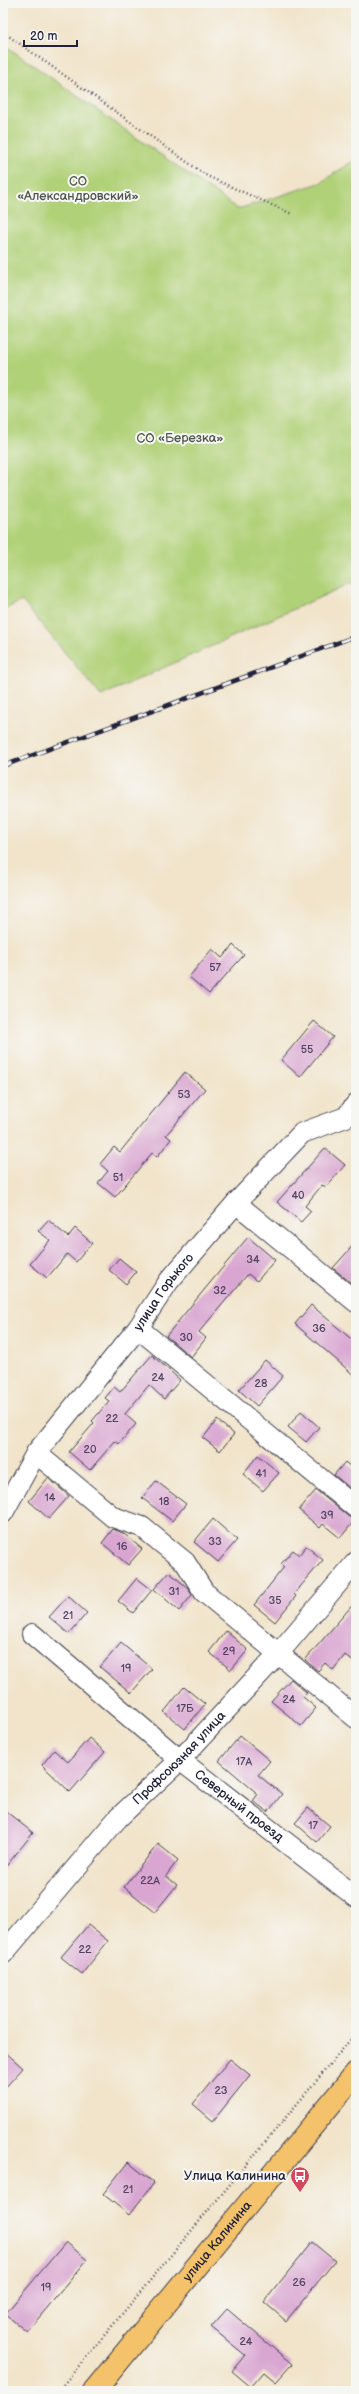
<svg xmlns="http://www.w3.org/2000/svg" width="359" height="2394" font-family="'Balsamiq Sans',sans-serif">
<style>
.green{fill:#b1d178;stroke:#6a7a5a}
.building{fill:#d9a6d1}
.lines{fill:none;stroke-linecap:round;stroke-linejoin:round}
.minor-casing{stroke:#413f50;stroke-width:22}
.major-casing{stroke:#413f50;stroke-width:24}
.path{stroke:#413f50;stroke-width:2.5;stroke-dasharray:1 3;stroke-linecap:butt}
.minor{stroke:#fff;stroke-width:20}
.major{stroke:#f3c26a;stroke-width:22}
.rail-casing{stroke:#22223b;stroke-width:4.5}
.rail{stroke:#f6f6f2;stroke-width:3;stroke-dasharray:9;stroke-linecap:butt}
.labels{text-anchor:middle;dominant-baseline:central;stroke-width:4;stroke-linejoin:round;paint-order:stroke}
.number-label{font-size:11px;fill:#504360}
.park-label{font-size:13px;fill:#4d574d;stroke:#f6f6f2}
.street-label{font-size:13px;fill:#22223b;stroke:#f6f6f2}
.poi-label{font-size:13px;fill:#22223b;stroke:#f6f6f2;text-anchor:end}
</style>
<rect width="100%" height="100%" fill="#f6f6f2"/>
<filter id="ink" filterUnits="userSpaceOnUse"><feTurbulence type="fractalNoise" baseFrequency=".025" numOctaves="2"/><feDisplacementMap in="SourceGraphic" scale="8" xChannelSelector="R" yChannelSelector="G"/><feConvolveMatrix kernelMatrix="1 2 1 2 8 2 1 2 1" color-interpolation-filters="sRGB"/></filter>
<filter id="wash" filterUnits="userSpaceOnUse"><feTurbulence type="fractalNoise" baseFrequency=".012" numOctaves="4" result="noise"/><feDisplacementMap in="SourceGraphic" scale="16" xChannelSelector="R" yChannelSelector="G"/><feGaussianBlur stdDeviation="0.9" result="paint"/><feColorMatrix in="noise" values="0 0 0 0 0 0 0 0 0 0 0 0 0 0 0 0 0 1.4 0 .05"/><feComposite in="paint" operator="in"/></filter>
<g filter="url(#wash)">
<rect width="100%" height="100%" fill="#f1e4ca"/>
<!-- green -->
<path class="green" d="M3 44 238 209 320 183 356 159V581L101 696 22 601 3 610Z"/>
<g id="blocks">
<!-- building -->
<path class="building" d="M233 945 244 955 209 994 189 977 212 949 222 958Z
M314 1021 333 1037 300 1077 281 1060Z
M185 1072 205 1089 166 1135 171 1139 157 1157 152 1153 115 1197 98 1183 108 1171 100 1164 114 1147 120 1152Z
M325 1148 345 1165 326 1187 322 1185 305 1206 311 1211 301 1222 277 1202Z
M48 1220 68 1237 75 1228 92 1243 76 1262 67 1254 47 1278 30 1264 50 1240 38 1231Z
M248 1237 275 1260 257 1281 248 1274 199 1332 206 1338 191 1357 166 1336Z
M356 1242V1287L333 1268Z
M119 1258 136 1272 126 1284 109 1270Z
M311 1305 356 1343V1377L295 1324Z
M152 1355 180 1380 164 1399 149 1385 125 1414 136 1424 119 1444 115 1441 90 1470 69 1452 94 1423 92 1421 109 1401 105 1398 114 1387 120 1392Z
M265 1360 283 1376 257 1406 239 1390Z
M301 1411 319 1427 306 1442 288 1427Z
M217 1420 234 1434 220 1451 203 1438Z
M258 1455 279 1473 263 1491 243 1474Z
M345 1462 356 1471V1493L334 1475Z
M48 1478 69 1496 49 1519 29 1501Z
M156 1481 186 1504 172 1521 142 1498Z
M316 1490 349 1517 356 1519 340 1538 323 1524 320 1528 299 1510Z
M213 1519 237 1540 218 1562 194 1542Z
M113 1529 123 1533 142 1549 128 1565 102 1543Z
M306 1546 323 1560 294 1594 296 1596 275 1622 254 1605 284 1567 281 1564 293 1550 299 1555Z
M169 1572 188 1588 192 1595 179 1611 154 1589Z
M137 1578 152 1590 133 1613 118 1601Z
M68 1596 87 1613 69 1634 49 1617Z
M356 1601V1664L345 1655 333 1670 325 1663 318 1671 305 1660Z
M226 1631 248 1650 231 1670 209 1652Z
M121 1643 152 1669 131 1693 100 1667Z
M291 1679 307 1693 303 1697 316 1708 301 1726 271 1701Z
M184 1687 205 1704 185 1729 164 1712Z
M240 1736 270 1761 258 1775 282 1794 268 1812 253 1801 258 1794 219 1761Z
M89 1738 105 1752 70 1792 42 1765 54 1750 68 1762Z
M308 1808 330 1826 317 1842 295 1823Z
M3 1809 33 1833 3 1870Z
M158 1844 178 1860 166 1876 177 1885 155 1912 124 1887Z
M88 1925 108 1941 82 1974 61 1957Z
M3 2050 23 2068 3 2090Z
M230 2059 250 2075 213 2121 193 2104Z
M128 2162 154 2183 129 2215 103 2194Z
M66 2242 87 2260 27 2332 5 2314Z
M312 2242 335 2261 286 2321 264 2302Z
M227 2309 292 2364 276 2382 264 2372 251 2387 232 2371 245 2355 211 2327Z"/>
</g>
</g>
<g filter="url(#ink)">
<use href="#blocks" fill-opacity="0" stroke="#413f50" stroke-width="1"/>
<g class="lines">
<!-- minor casing -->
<g class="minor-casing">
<g id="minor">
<path d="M236 1203 356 1302"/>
<path d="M138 1328 356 1508"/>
<path d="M36 1453 113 1517 142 1527 185 1562 204 1592 356 1718"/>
<path id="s1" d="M3 1513 36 1453 138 1328 169 1281 236 1203 302 1133 346 1117 356 1104"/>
<path id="s2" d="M32 1634 180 1760 356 1897"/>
<path id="s3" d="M3 1954 118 1818 180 1760 278 1654 356 1562"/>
</g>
</g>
<!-- major casing -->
<g class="major-casing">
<g id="major">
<path id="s4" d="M94 2391 356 2073"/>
</g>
</g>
<!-- path -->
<path class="path" d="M3 32 207 176 292 214
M58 2391 356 2033"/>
<!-- minor -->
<use href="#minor" class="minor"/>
<!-- major -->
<use href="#major" class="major"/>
<!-- rail casing -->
<g class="rail-casing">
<path id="rail" d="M3 766 356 636"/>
</g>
<!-- rail -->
<use href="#rail" class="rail"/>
</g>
</g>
<!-- icons -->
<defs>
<g id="bus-pin" transform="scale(1)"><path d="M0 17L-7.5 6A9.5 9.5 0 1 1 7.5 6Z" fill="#d1495b" stroke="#f6f6f2"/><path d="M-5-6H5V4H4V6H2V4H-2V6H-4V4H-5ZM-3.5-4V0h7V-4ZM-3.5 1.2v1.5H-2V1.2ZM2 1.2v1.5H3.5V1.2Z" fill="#fff"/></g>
</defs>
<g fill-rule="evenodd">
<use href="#bus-pin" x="300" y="2176"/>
</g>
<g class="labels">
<!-- number labels -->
<g class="number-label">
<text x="215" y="967">57</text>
<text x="307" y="1049">55</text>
<text x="184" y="1094">53</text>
<text x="118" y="1177">51</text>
<text x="298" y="1195">40</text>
<text x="253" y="1259">34</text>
<text x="220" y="1290">32</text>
<text x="319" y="1328">36</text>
<text x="186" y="1337">30</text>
<text x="158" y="1377">24</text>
<text x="261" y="1383">28</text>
<text x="112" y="1418">22</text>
<text x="90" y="1449">20</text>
<text x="261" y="1473">41</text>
<text x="50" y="1497">14</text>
<text x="164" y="1501">18</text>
<text x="327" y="1515">39</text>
<text x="215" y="1541">33</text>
<text x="122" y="1546">16</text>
<text x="174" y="1591">31</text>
<text x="275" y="1600">35</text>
<text x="68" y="1615">21</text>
<text x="229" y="1651">29</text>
<text x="126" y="1668">19</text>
<text x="289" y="1699">24</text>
<text x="185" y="1708">17Б</text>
<text x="244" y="1761">17А</text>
<text x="313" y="1825">17</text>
<text x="150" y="1880">22А</text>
<text x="85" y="1949">22</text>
<text x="221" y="2090">23</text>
<text x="128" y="2189">21</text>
<text x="299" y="2282">26</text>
<text x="46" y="2287">19</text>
<text x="246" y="2341">24</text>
</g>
<!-- park labels -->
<g class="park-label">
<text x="78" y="181">СО<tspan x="78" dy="15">«Александровский»</tspan></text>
<text x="180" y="438">СО «Березка»</text>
</g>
<!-- street labels -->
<g class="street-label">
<text stroke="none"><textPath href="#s1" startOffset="274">улица Горького</textPath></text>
<text stroke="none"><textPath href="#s3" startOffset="264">Профсоюзная улица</textPath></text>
<text stroke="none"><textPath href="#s2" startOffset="269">Северный проезд</textPath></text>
<text stroke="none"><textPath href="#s4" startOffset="194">улица Калинина</textPath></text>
</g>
<!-- poi labels -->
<g class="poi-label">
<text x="286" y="2176">Улица Калинина</text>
</g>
</g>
<!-- margin -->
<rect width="359" height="2394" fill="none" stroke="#f6f6f2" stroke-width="16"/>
<!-- scale -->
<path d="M24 40v6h53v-6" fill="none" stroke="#22223b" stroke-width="2"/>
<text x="30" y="40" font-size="12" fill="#22223b" stroke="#f6f6f2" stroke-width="3" paint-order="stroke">20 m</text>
</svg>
